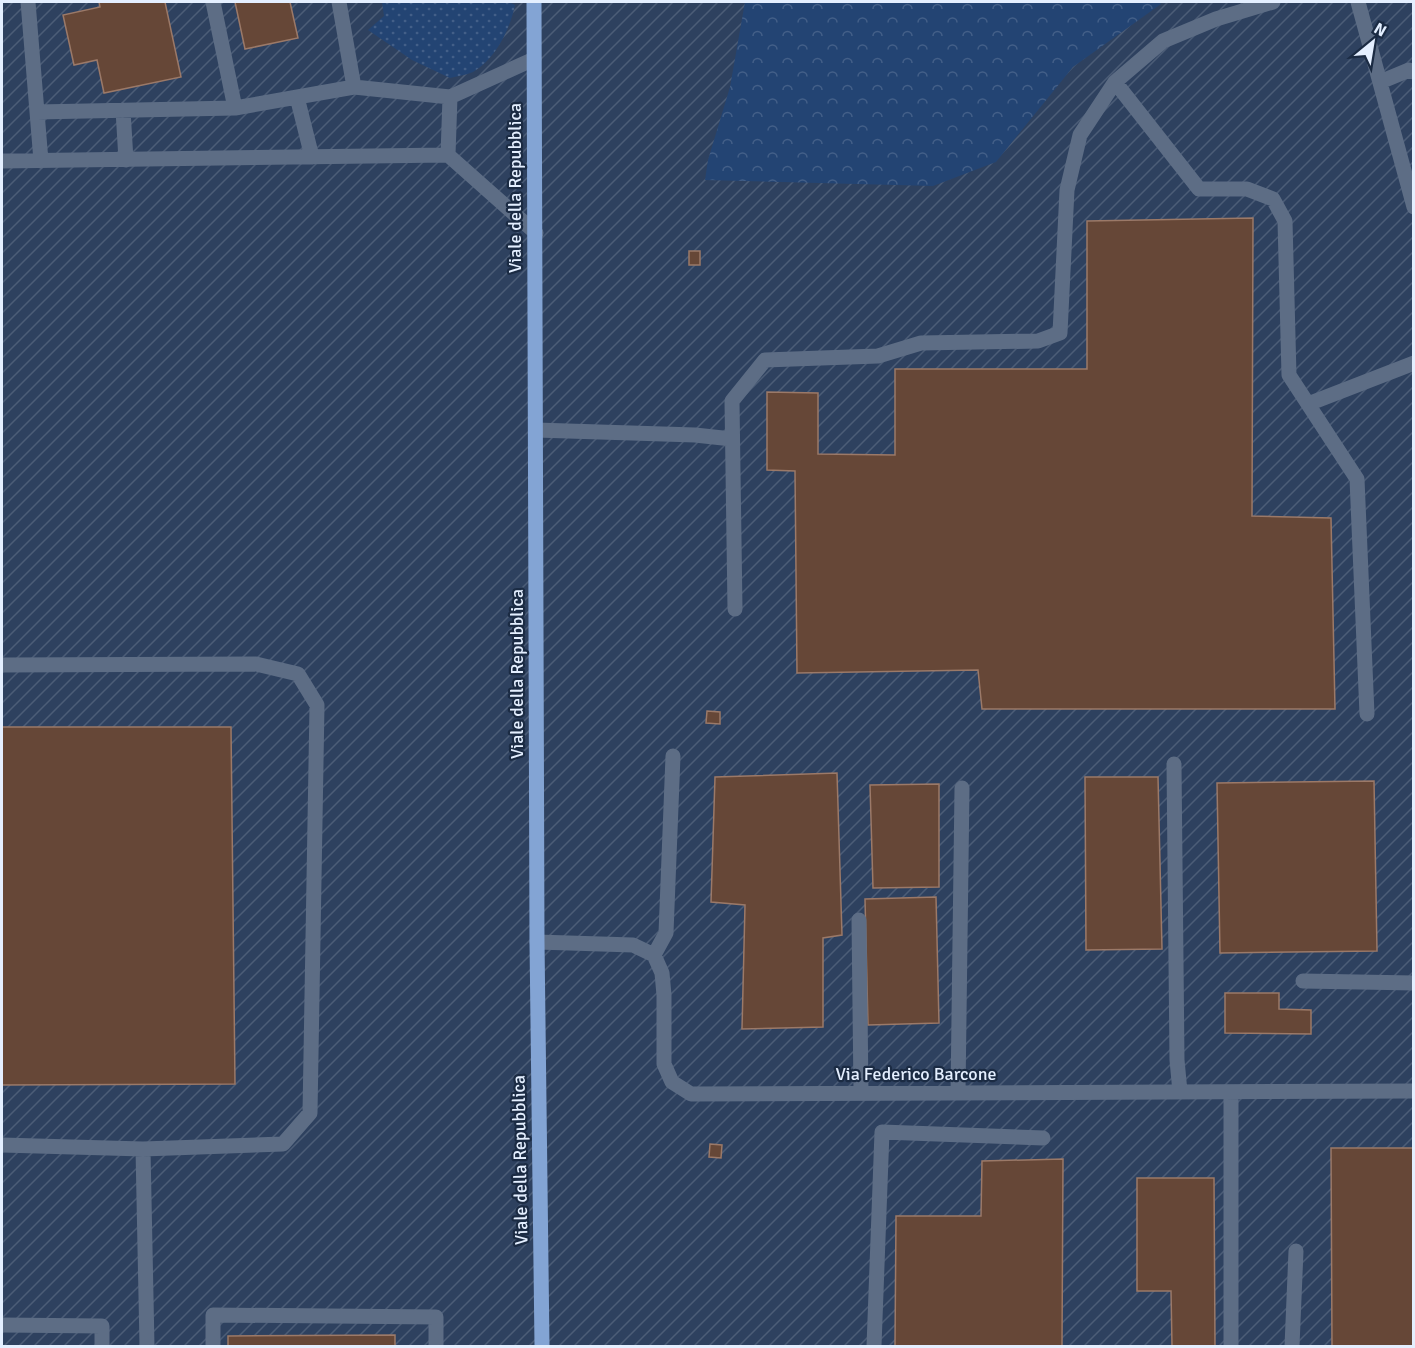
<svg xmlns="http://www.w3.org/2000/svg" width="1415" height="1348" font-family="Signika,sans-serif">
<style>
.industrial{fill:url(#industrial-furrows)}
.grass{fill:url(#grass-dots)}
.forest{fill:url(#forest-crowns)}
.building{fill:#664737;stroke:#9b7968;stroke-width:1.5}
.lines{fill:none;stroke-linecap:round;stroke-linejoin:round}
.minor{stroke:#5d6d85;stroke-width:15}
.major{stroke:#83a4d4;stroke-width:15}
.labels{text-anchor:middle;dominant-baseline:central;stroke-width:4.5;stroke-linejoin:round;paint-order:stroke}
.street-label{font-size:18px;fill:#e4efff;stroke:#1b2b43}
</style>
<defs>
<pattern id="industrial-furrows" width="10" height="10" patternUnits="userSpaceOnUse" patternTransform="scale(1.5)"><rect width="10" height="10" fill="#2e415f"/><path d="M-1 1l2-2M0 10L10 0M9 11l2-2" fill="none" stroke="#4c5d77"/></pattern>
<pattern id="grass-dots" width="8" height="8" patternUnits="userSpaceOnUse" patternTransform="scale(1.5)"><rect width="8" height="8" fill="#234473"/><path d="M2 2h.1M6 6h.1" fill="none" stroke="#435f88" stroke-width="1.8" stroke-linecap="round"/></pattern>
<pattern id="forest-crowns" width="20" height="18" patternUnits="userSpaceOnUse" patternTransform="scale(1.5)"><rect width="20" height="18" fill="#234473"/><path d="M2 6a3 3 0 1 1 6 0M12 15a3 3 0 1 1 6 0" fill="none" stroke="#435f88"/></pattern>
</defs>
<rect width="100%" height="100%" fill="#24354e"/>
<!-- industrial -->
<path class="industrial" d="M2 2H1413V1346H2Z"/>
<!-- grass -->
<path class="grass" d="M382 2H509L515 5C510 29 496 59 473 72 466 75 457 76 450 78L412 60 368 30 384 16Z"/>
<!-- forest -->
<path class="forest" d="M745 2H1159L1161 4 1073 67 996 162 933 186 705 180 708 160 730 87Z"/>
<!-- building -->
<path class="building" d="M99 2H165L181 77 104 93 97 60 74 65 63 15 100 7Z
M235 2H290L298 38 245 49Z
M1253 218 1252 516 1331 518 1335 709H982L978 670 797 673 795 471 767 470V392L818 393V454L895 455V369H1087V221Z
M689 251H700V265H689Z
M707 711 720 712V724L706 723Z
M2 727H231L235 1084 2 1085Z
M837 773 842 935 823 938V1027L742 1029 745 905 711 902 715 777Z
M1085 777H1158L1162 949 1086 950Z
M1374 781 1377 951 1220 953 1217 783Z
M939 784V887L873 888 870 785Z
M936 897 939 1023 868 1025 865 899Z
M1225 993H1279V1009L1311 1010V1034L1225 1033Z
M710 1144 722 1145 721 1158 709 1157Z
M1331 1148H1414V1346H1332Z
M1063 1159 1062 1346H895L896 1216H981L982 1161Z
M1137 1178H1214L1215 1346H1172L1171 1291H1137Z
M395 1335V1346H228V1336Z"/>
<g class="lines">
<!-- minor -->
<path class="minor" d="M28 2 41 161
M213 2 235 108
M339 2 354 87 450 97 534 59
M1358 2 1414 207
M1115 82 1199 189H1247L1273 199 1285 221 1289 375 1357 479 1367 714
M1380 82 1409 70 1414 72
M297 97 312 157
M123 110 126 160
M37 112 235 108 354 87
M448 155 450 97
M2 161 448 155 536 233
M1308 404 1414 363
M536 430 695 435 732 439
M735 609 732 401 765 360 878 356 921 343 1038 341 1060 333 1067 190 1080 135 1115 82 1163 41 1216 19 1273 2
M2 665 256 664 298 674 317 705 310 1113 283 1144 143 1149 2 1145
M1174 764 1177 1060 1180 1092
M859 920 861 1093
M537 942 633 945 654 955 662 973 664 995V1064L672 1082 691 1094 1414 1091
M654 955 666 933 673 756
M1303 981 1414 983
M1231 1092V1346
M958 1093 962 788
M143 1149 147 1346
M2 1325 102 1326V1346
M213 1346V1315L436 1317V1346
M874 1346 882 1132 1043 1138
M1292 1346 1296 1251"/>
<!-- major -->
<path class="major" d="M534 2 537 942 542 1346"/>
</g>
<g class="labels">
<!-- street labels -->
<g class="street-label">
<text transform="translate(515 188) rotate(-90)">Viale della Repubblica</text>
<text transform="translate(517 674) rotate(-90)">Viale della Repubblica</text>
<text x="916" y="1074">Via Federico Barcone</text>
<text transform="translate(520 1160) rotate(-91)">Viale della Repubblica</text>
</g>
</g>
<!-- border -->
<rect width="1415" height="1348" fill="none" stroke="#e4efff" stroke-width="6"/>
<!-- north arrow -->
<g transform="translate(1373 42) rotate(30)" stroke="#1b2b43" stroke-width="4.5" paint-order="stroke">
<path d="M0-4.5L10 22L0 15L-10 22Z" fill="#e4efff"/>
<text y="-9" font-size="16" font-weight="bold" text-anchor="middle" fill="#e4efff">N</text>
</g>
</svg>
